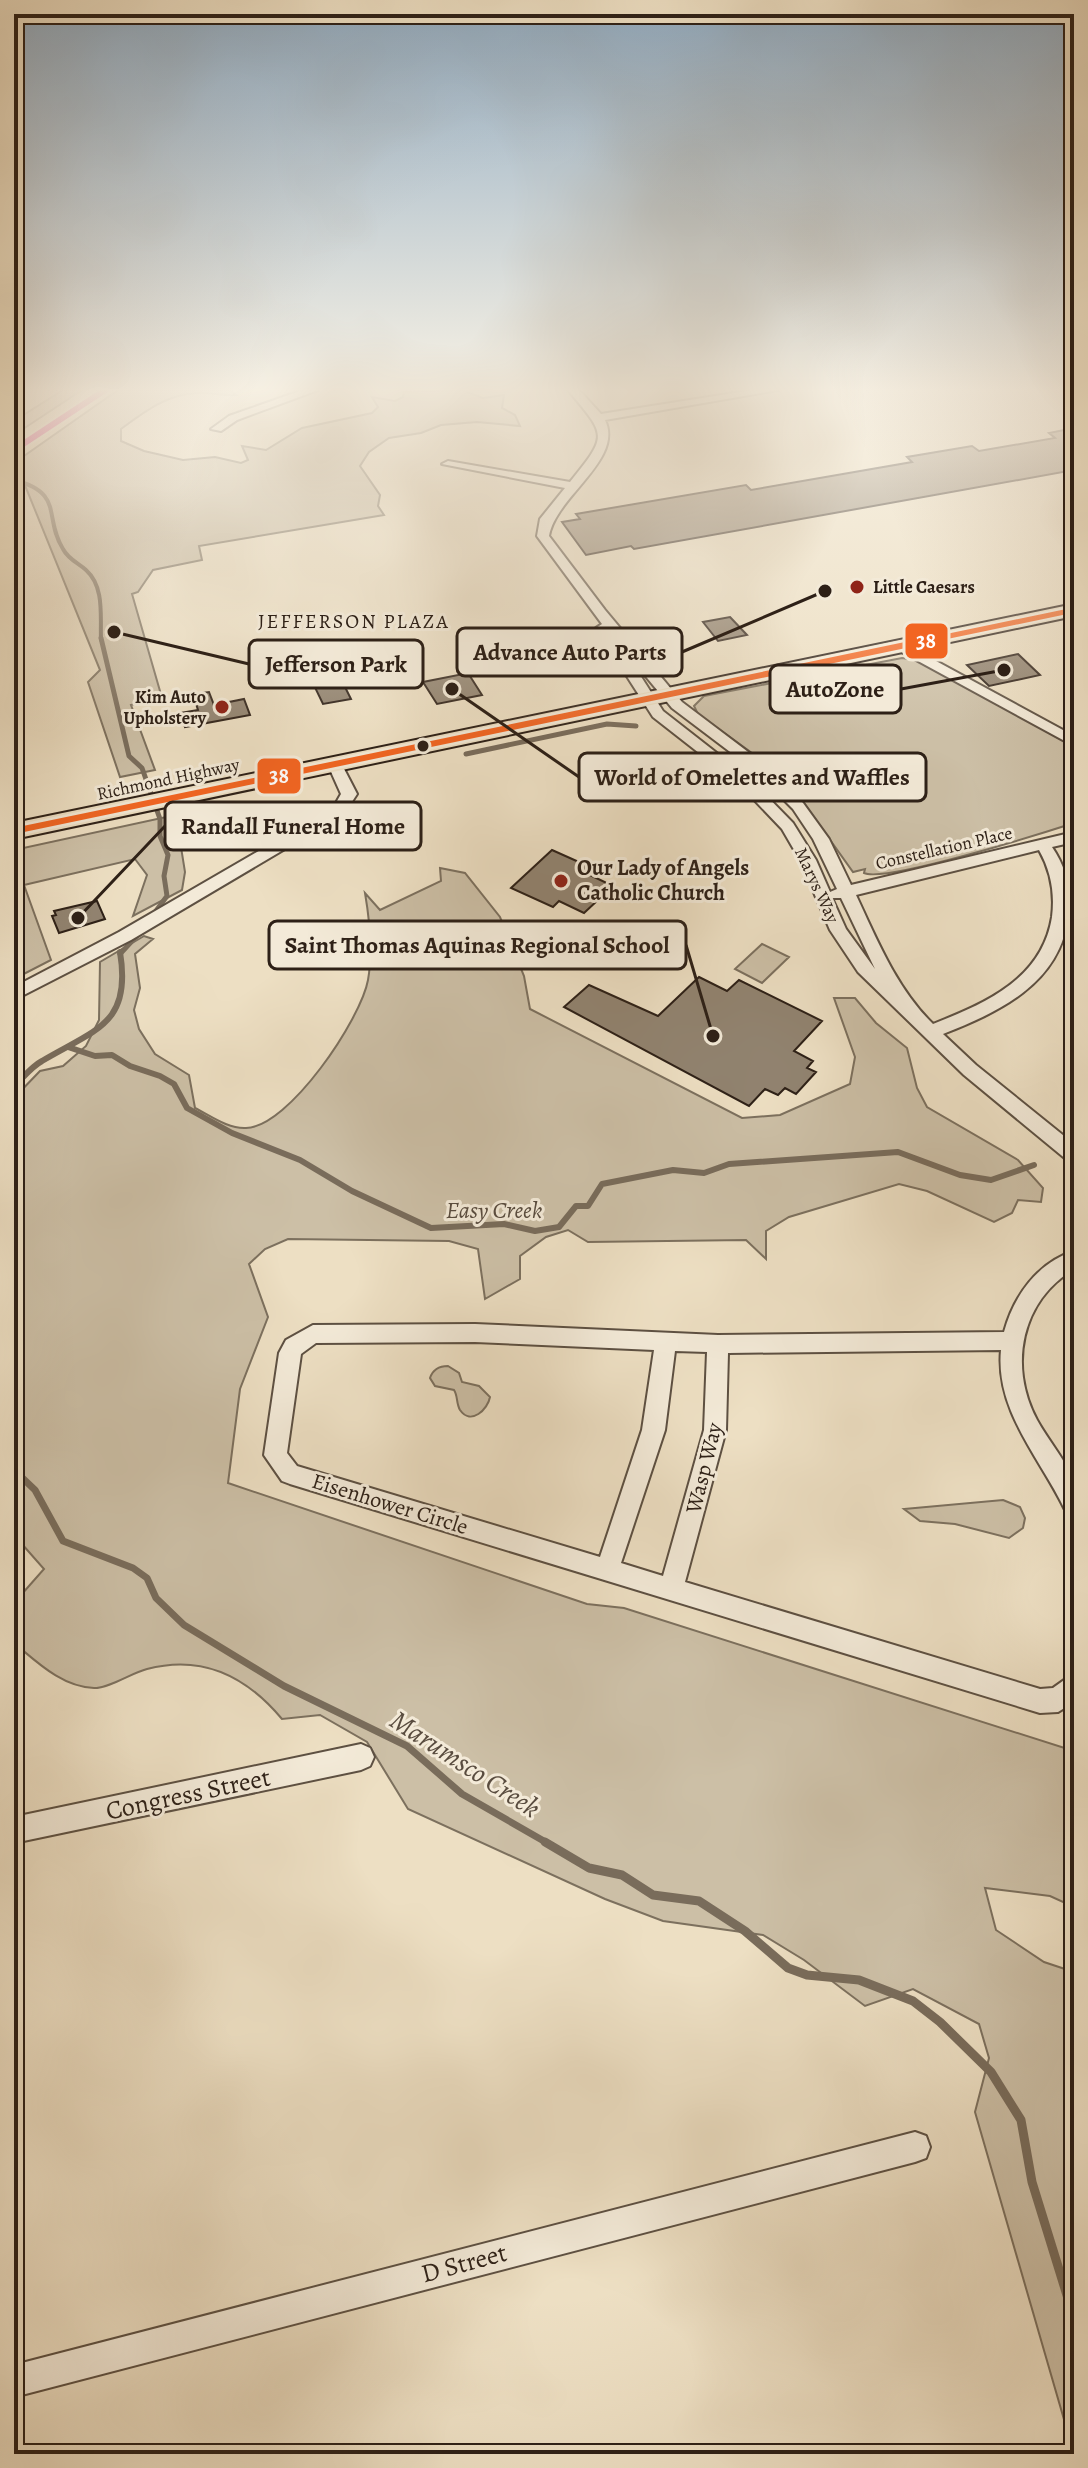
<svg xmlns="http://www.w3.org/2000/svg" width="1088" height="2468" font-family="Alegreya,serif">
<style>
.green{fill:#ccbfa6;stroke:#7c705e;stroke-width:2}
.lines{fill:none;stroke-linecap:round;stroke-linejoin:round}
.stream-far4{stroke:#796c5b;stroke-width:4}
.stream-far3{stroke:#796c5b;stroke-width:5}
.stream-far2{stroke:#796c5b;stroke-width:6}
.stream-far1{stroke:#796c5b;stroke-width:7}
.stream{stroke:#796c5b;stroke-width:9}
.building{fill:#918370;stroke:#2d2017;stroke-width:2}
.minor-casing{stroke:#5d5042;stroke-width:4}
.primary-casing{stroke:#2d2017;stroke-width:4}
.minor{fill:#f3ead8;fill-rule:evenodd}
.primary{fill:#eddfc3;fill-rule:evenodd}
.bus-1-far1-casing{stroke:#f3ead8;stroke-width:9}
.bus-1-casing{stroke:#f3ead8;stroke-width:11}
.bus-1-far1{stroke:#f26522;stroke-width:5}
.bus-1{stroke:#f26522;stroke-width:6}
.rail-1-casing{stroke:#f3ead8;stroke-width:10}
.rail-1{stroke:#e5007d;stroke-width:6}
.poi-dot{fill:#8f2418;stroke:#f3ead8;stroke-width:3}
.bus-dot{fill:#2d2017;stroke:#f3ead8;stroke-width:3}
.labels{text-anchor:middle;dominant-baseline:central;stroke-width:6;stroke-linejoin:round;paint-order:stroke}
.far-poi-label{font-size:18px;font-weight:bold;fill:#2d2017;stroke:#f3ead8;text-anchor:start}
.far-street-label{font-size:18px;fill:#2d2017;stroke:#f3ead8}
.far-neighbourhood-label{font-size:20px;letter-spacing:2px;fill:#2d2017;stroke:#f3ead8}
.poi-label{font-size:22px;font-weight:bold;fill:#2d2017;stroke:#f3ead8;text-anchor:start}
.street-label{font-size:22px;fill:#2d2017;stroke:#f3ead8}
.water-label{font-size:24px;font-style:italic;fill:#594c3f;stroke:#f3ead8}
.near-street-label{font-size:26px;fill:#2d2017;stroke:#f3ead8}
.near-water-label{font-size:28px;font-style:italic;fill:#594c3f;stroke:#f3ead8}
.leader{fill:none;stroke:#2d2017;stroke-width:3}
.callout-dot{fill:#2d2017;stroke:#f3ead8;stroke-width:3}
.callout{fill:#f3ead8;stroke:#2d2017;stroke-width:3}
.callout-label{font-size:24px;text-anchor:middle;font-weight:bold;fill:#2d2017}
.line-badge{stroke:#f3ead8;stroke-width:3}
.badge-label{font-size:22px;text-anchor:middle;font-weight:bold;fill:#fff}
</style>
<rect width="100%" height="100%" fill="#eddfc3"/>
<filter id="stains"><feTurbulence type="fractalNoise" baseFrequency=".0025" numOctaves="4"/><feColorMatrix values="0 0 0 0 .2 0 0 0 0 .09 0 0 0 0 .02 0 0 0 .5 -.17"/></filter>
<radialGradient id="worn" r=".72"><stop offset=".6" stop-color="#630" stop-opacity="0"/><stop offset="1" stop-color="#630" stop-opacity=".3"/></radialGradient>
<!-- green -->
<path class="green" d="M63 390H82L14 435V421Z
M118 390H229L236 395C223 396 210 392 197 393 167 394 144 412 121 429V441L144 451 183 460 215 457 241 463 248 460 242 446 266 450 302 428 372 413 378 407 372 397 395 401 403 397 404 392 462 390 483 398 504 395 502 408 515 415 520 426 477 422 441 425 421 433 389 438 369 452 360 466 380 495 378 506 384 515 199 546 202 560 153 570 138 592 132 594 162 698 131 705 155 770 120 777 88 682 100 670 22 478 14 482V463Z
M902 658 921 661 1074 747V823C1043 833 885 883 864 873L865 869 853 872 793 788 774 769 698 714 694 706 704 696Z
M203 809 201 822 180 841 185 872 182 890 133 916 147 875 135 859 24 885 51 960 14 979V850Z
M440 868 465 873 500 917 524 976 530 1009 742 1118 780 1115 850 1084 855 1057 834 998H855L876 1023 907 1048 917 1088 927 1107 1018 1160 1043 1188 1041 1202 1018 1200 1012 1213 994 1222 927 1191 899 1184 789 1217 766 1231V1259L746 1240 588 1242 568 1230 546 1237 520 1256V1279L485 1299 478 1249 449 1241 288 1239 265 1249 249 1264 268 1317 240 1389 228 1483 587 1604 624 1608 1074 1751V1907L1050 1896 985 1888 996 1930 1044 1962 1074 1972V2454L975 2112 989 2058 979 2024 913 1989 865 2006 804 1960 763 1935 663 1921 605 1899 408 1809 367 1742 320 1715 282 1719C247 1677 203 1654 147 1669 131 1673 110 1688 94 1688 62 1687 37 1662 14 1643V1603L44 1569 14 1535V1098L40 1071 63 1066 86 1046 99 1020 100 962 144 936 153 939 135 954 140 988 134 1010 139 1029 155 1054 189 1075 195 1108C211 1116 228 1129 246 1128 289 1127 361 1019 368 980 373 951 370 922 365 893L380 910 441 881Z
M762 944 789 957 762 983 735 969Z
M448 1366 459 1373 462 1382 479 1386 490 1397C488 1409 471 1426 460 1410 456 1403 458 1396 454 1390L435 1386 430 1378C433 1369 439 1366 448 1366Z
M1003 1500 1020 1507 1025 1518 1023 1528 1009 1538 955 1524 920 1521 904 1509Z"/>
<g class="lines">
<!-- stream-far4 -->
<path class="stream-far4" d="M14 480C65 493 43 517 63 549 68 559 78 563 86 570 105 587 100 617 101 640"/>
<!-- stream-far3 -->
<path class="stream-far3" d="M101 638 129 756 142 768 160 819V836L168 855 164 876 167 896 153 915
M466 754 607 724 636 726
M120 954 144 928"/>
<!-- stream-far2 -->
<path class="stream-far2" d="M68 1047 95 1056 112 1055 130 1066 160 1076 174 1084 187 1108 232 1133 300 1160 352 1191 431 1228 504 1224 535 1231 559 1227 576 1206H588L602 1184 673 1170 704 1173 729 1164 898 1152 960 1175 991 1180 1034 1165
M14 1086C23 1078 31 1067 42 1061 96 1029 132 1024 120 952"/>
<!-- stream-far1 -->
<path class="stream-far1" d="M14 1470 35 1490 63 1541 133 1568 147 1578 156 1598 184 1625 284 1686 407 1746 462 1794 549 1844"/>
<!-- stream -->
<path class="stream" d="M545 1842 589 1868 622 1875 653 1895 699 1901 745 1931 788 1968 807 1975 859 1980 913 2001 940 2022 991 2072 1021 2120 1032 2182 1074 2318"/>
</g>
<!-- building -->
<path class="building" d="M1074 428V470L634 549 631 546 586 555 562 522 580 519 576 514 746 485 751 490 912 462 907 457 972 446 979 451 1055 438 1049 433Z
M730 617 747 635 718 641 703 622Z
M1018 654 1040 675 989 686 967 665Z
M334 665 351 699 323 704 307 671Z
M468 673 482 695 437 704 423 682Z
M209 692 214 705 244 699 250 715 185 727 180 713 198 710 193 694Z
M552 850 599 871 592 876 613 886 584 913 559 901 553 907 511 888Z
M97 901 105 919 59 933 52 916 56 915 54 911Z
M699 977 727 991 739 980 822 1021 794 1051 813 1061 807 1068 816 1072 796 1094 785 1088 778 1095 765 1089 749 1106 564 1007 589 985 658 1016Z"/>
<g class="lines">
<!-- minor casing -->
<g class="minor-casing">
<path id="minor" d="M303 390H318L237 420 221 431 211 429 229 416Z
M568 390H579L601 414 753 390H778L605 420C624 460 556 496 549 536L605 610 682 702 764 764 803 803 829 839 851 885 1074 832V842L1052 847C1067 869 1072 892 1068 918 1059 984 999 1012 943 1034L976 1065 1074 1144V1162L1067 1160 964 1075 858 972 830 930 800 860 782 829 740 785 653 717 596 628 602 624 537 536 540 519 565 488 442 464 448 461 570 482C609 434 606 436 568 390ZM624 650 672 708 754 770 793 809 813 839 837 889 830 892 816 860 793 823 750 779 663 711ZM1039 850C1051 871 1055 893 1052 917 1042 979 986 1003 933 1024 897 989 877 940 856 895ZM832 898H841L875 969 846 929Z
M901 642 1074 736V746L896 649V643Z
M335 761 342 765 357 794 344 814 131 940 14 1000V987L119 932 333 808 341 794 328 765Z
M1074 1251V1269C1021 1301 1008 1366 1037 1420 1048 1440 1064 1458 1073 1479 1077 1489 1074 1504 1074 1515L1066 1512C1042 1460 995 1412 1001 1350L728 1353 726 1430 685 1582 1040 1689 1053 1688 1074 1673V1702L1058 1712 1040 1713 290 1484 282 1481 264 1455 279 1353 286 1340 313 1325 475 1324 718 1335 1004 1332C1014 1296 1037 1263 1074 1251ZM475 1342 654 1350 642 1430 600 1557 297 1466 287 1453 301 1354 316 1343ZM675 1351 707 1352 704 1430 663 1576 621 1563 665 1430Z
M361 1744 370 1748 374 1757 370 1766 361 1770 14 1843V1817Z
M915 2132 926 2136 930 2147 926 2158 915 2162 14 2397V2365Z"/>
</g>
<!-- primary casing -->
<g class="primary-casing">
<path id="primary" d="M1074 604V616L14 839V823Z"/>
</g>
<!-- minor -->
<use href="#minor" class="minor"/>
<!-- primary -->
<use href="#primary" class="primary"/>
<!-- bus-1-far1 casing -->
<g class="bus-1-far1-casing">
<path id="bus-1-far1" d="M930 640 1074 610"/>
</g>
<!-- bus-1 casing -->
<g class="bus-1-casing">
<path id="bus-1" d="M14 831 939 638"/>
</g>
<!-- bus-1-far1 -->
<use href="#bus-1-far1" class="bus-1-far1"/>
<!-- bus-1 -->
<use href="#bus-1" class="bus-1"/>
<!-- rail-1 casing -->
<g class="rail-1-casing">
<path id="rail-1" d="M14 450 105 390"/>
</g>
<!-- rail-1 -->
<use href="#rail-1" class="rail-1"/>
</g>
<!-- sky -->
<linearGradient id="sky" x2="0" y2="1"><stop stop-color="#90abc2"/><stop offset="0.53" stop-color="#f7f1e4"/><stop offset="1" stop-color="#f7f1e4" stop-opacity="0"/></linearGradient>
<rect width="1088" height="735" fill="url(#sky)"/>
<!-- markers -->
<g class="poi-dot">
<circle cx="857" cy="587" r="8"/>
<circle cx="222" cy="707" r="8"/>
<circle cx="561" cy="881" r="8"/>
</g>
<circle class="bus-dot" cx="423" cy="746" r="7"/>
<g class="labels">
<!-- far-poi labels -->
<g class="far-poi-label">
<text x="873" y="587">Little Caesars</text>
<text x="206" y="697" text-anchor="end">Kim Auto<tspan x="206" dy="21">Upholstery</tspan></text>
</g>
<!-- far-street labels -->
<g class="far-street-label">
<text transform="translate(168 779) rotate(-12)">Richmond Highway</text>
<text transform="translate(944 848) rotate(-13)">Constellation Place</text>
<text transform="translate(817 885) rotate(65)">Marys Way</text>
</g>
<!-- far-neighbourhood labels -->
<g class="far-neighbourhood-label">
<text x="354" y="621">JEFFERSON PLAZA</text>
</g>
<!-- poi labels -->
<g class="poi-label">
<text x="577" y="868">Our Lady of Angels<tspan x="577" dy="25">Catholic Church</tspan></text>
</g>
<!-- street labels -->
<g class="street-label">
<text transform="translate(704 1468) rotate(-76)">Wasp Way</text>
<text transform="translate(390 1504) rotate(17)">Eisenhower Circle</text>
</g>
<!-- water labels -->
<g class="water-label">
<text x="494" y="1210">Easy Creek</text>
</g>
<!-- near-street labels -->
<g class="near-street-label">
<text transform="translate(188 1794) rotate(-12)">Congress Street</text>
<text transform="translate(464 2263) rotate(-15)">D Street</text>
</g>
<!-- near-water labels -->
<g class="near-water-label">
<text transform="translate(465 1764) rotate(33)">Marumsco Creek</text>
</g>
</g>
<!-- callouts -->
<path class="leader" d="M825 591L682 652M114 632L249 664M1004 670L901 689M452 689L579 777M78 918L165 826M713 1036L686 945"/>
<g class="callout-dot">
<circle cx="825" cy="591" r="8"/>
<circle cx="114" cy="632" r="8"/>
<circle cx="1004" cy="670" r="8"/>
<circle cx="452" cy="689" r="8"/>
<circle cx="78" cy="918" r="8"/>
<circle cx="713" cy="1036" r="8"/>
</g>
<g class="callout">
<rect x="457" y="628" width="225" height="48" rx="8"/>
<rect x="249" y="640" width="174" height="48" rx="8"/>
<rect x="770" y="665" width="131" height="48" rx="8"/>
<rect x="579" y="753" width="347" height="48" rx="8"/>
<rect x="165" y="802" width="256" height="48" rx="8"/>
<rect x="269" y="921" width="417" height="48" rx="8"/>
</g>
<g class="callout-label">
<text x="570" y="660">Advance Auto Parts</text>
<text x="336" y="672">Jefferson Park</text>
<text x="835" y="697">AutoZone</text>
<text x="752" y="785">World of Omelettes and Waffles</text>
<text x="293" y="834">Randall Funeral Home</text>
<text x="477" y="953">Saint Thomas Aquinas Regional School</text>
</g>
<g class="line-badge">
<rect x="904" y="622" width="45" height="38" rx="8" fill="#f26522"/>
<rect x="256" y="757" width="46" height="38" rx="8" fill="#f26522"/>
</g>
<g class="badge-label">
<text x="926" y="648">38</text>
<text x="279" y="783">38</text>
</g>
<!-- margin -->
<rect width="1088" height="2468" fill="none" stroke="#eddfc3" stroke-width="48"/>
<rect x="16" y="16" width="1056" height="2436" fill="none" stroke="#2d2017" stroke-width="4"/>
<rect x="24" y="24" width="1040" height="2420" fill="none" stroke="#2d2017" stroke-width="2"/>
<rect width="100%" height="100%" filter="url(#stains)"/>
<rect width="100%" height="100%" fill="url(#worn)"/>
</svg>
